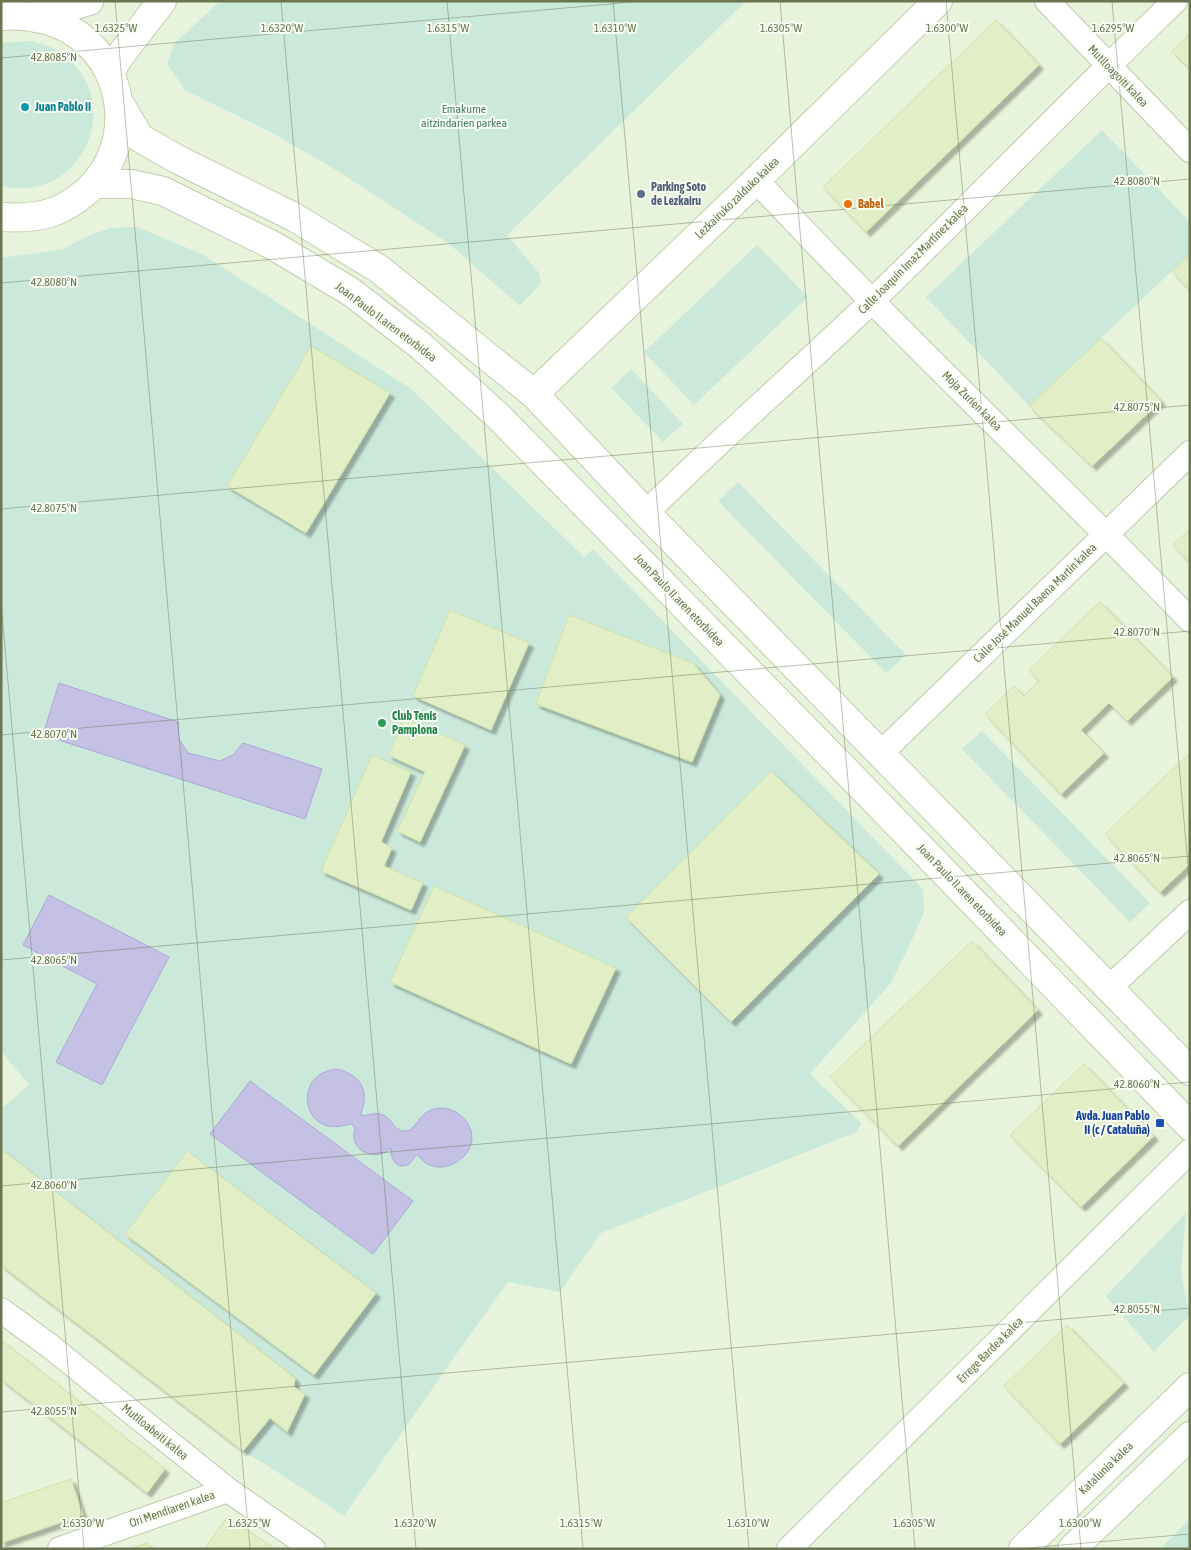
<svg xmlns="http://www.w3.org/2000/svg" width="1191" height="1550" font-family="'Asap Condensed',sans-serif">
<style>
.residential{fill:#e8f3db}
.green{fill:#cbe9db}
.water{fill:#c4c1e5;stroke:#aca8d6}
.building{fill:#e2efc6;stroke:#cfe1a7;filter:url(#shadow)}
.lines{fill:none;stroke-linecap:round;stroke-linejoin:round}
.street-casing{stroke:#bfc9ac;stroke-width:26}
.secondary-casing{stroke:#c2ceae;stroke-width:30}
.street{stroke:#fff;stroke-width:24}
.secondary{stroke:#fff;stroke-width:28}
.ticks{fill:none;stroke:#6b7650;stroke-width:1;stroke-opacity:0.45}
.culture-dot{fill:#0f9aa8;stroke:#f8fef3;stroke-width:2}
.service-dot{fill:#5c6f8a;stroke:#f8fef3;stroke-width:2}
.food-dot{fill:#e8710a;stroke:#f8fef3;stroke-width:2}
.leisure-dot{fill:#2e9e5b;stroke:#f8fef3;stroke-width:2}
.transit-dot{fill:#1a4fb4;stroke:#f8fef3;stroke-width:2}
.labels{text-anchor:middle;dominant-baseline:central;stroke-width:4;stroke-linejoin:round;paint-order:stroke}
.street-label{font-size:12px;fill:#6b7650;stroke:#f8fef3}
.culture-label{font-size:12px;font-weight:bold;fill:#0d838f;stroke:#f8fef3;text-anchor:start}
.park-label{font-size:12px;fill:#487b68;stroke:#f8fef3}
.service-label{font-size:12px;font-weight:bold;fill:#4e5e75;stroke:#f8fef3;text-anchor:start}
.food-label{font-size:12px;font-weight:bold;fill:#c56008;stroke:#f8fef3;text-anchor:start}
.leisure-label{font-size:12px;font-weight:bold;fill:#27864d;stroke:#f8fef3;text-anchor:start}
.transit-label{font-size:12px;font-weight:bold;fill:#164399;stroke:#f8fef3;text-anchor:end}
.ticks-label{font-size:12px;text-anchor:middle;fill:#6b7650;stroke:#f8fef3;stroke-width:4;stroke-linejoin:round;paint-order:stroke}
</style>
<defs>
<filter id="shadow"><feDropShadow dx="4.5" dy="4.5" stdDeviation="1" flood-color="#0004"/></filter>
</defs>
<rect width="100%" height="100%" fill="#f4fcec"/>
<!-- residential -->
<path class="residential" d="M1 1H1190V1549H1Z"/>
<!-- green -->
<path class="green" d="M220 1H746L507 235 539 273 541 283 520 306 448 243 336 170 274 134 185 90 167 64 174 44Z
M31 41C39 44 49 45 56 50 130 94 85 206 1 186V43Z
M1102 130 1190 222V254L1029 406 926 297Z
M137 227 202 254 411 389 584 557 593 549 923 889 924 912 912 940 891 983 810 1074 861 1123 857 1132 601 1233 560 1292 508 1282 460 1349 344 1516 265 1464 243 1451 1 1265V1109L29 1085 1 1051V258L63 249 88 236 110 228Z
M757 245 808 297 694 405 644 352Z
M631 369 683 424 663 442 611 388Z
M738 482 906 655 886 673 718 501Z
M982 731 1150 903 1130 922 962 749Z
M1186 1213 1181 1271 1189 1316 1154 1352 1106 1296Z
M1190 1519V1549H1160Z"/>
<!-- water -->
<path class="water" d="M59 683 178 722 179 739 188 753 220 761 233 755 243 743 322 769 305 819 43 735Z
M49 895 169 957 102 1085 56 1062 97 984 23 945Z
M336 1069C360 1074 370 1090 361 1113L363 1116C395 1106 388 1132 406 1131 418 1130 419 1107 443 1108 452 1109 460 1113 466 1121 489 1151 439 1186 418 1155 413 1157 413 1161 409 1164 397 1171 390 1158 391 1148 375 1163 348 1151 355 1128L351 1124C344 1125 337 1128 328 1126 306 1121 300 1090 318 1076 323 1072 329 1070 336 1069Z
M250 1081 413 1201 373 1254 210 1134Z"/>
<!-- building -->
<path class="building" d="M996 20 1039 65 866 232 823 187Z
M1190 33V69L1172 51Z
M1190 254V291L1172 271Z
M1101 338 1161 401 1092 466 1029 406Z
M311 346 390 393 306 533 227 486Z
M1190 529V563L1173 545Z
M1100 602 1173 677 1127 721 1109 703 1081 730 1104 753 1061 794 985 714 1014 686 1024 696 1039 681 1029 670Z
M450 610 529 643 491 730 413 696Z
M569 615 693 663 720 695 692 762 536 704Z
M405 718 465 745 420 842 397 831 425 772 388 755Z
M1190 753V864L1160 892 1105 834Z
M372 755 411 772 381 842 392 848 384 866 423 883 411 910 321 871Z
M771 771 879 874 731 1022 626 917Z
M434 886 616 968 571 1064 390 982Z
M972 941 1038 1010 898 1146 830 1077Z
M1084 1064 1154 1136 1081 1207 1010 1135Z
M1 1149 295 1378 294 1387 305 1394 287 1432 270 1418 243 1451 1 1265Z
M187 1151 376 1293 314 1375 125 1234Z
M1067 1325 1124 1383 1060 1444 1004 1386Z
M1 1340 165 1469 147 1493 1 1379Z
M71 1479 83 1515 1 1543V1503Z
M227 1517 262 1540 275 1549H209L206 1547Z
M148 1543 150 1549H129Z"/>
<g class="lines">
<!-- street casing -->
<g class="street-casing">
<path id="street" d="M1047 1 1190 150
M756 180C896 331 1047 472 1190 620
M646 513C719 440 797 373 872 301 974 202 1072 100 1175 1
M881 753 1190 453
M1109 988 1190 912
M1 1310 51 1347 228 1490 313 1549
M60 1549 228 1490
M789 1549 1190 1151"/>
</g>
<!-- secondary casing -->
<g class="secondary-casing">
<path id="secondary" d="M1 16C20 14 36 17 53 22 125 47 142 143 86 192 75 201 63 209 50 213 34 218 18 218 1 217
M35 16 89 1
M110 72 120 56 162 1
M120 104 140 138 177 159 294 217 379 269 534 394 646 513 1190 1071
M95 184H131L163 191 274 246 351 292 421 346 499 417 854 779 1190 1126
M534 394 743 193 938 1
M1023 1549 1190 1387
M1072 1549 1190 1436"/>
</g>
<!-- street -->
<use href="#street" class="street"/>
<!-- secondary -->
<use href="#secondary" class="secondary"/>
</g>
<!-- ticks -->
<path class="ticks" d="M115 1 250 1549M281 1 416 1549M447 1 583 1549M613 1 749 1549M780 1 915 1549M946 1 1081 1549M1112 1 1190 889M1 58 644 1M1 283 1190 179M1 509 1190 405M1 602 84 1549M1 735 1190 631M1 960 1190 856M1 1186 1190 1082M1 1412 1190 1308M1016 1549 1190 1534"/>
<!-- markers -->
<circle class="culture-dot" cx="25" cy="107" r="5"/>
<circle class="service-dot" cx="641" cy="194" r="5"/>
<circle class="food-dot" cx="848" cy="204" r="5"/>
<circle class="leisure-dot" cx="382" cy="723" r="5"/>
<rect class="transit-dot" x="1155" y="1118" width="10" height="10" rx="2.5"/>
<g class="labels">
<!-- street labels -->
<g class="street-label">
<text transform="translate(1118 76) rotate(46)">Mutiloagoiti kalea</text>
<text transform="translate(737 198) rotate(-44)">Lezkairuko zalduko kalea</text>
<text transform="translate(913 259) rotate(-45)">Calle Joaquín Imaz Martínez kalea</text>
<text transform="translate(386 322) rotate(37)">Joan Paulo II.aren etorbidea</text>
<text transform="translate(972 401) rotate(45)">Moja Zurien kalea</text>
<text transform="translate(679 600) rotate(46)">Joan Paulo II.aren etorbidea</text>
<text transform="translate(1035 603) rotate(-44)">Calle José Manuel Baena Martín kalea</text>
<text transform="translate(962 890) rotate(46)">Joan Paulo II.aren etorbidea</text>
<text transform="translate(990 1350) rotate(-45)">Errege Bardea kalea</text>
<text transform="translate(155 1432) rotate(39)">Mutiloabeiti kalea</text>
<text transform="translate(1106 1468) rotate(-44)">Katalunia kalea</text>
<text transform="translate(172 1509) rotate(-19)">Ori Mendiaren kalea</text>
</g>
<!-- culture labels -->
<g class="culture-label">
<text x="35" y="107">Juan Pablo II</text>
</g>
<!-- park labels -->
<g class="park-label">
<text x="464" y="109">Emakume<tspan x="464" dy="14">aitzindarien parkea</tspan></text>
</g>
<!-- service labels -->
<g class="service-label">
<text x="651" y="187">Parking Soto<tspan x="651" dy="14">de Lezkairu</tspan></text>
</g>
<!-- food labels -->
<g class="food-label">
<text x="858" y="204">Babel</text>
</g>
<!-- leisure labels -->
<g class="leisure-label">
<text x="392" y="716">Club Tenis<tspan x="392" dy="14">Pamplona</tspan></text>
</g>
<!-- transit labels -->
<g class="transit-label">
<text x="1150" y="1116">Avda. Juan Pablo<tspan x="1150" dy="14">II (c / Cataluña)</tspan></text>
</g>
</g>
<g class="ticks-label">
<text x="116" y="32">1.6325°W</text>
<text x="282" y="32">1.6320°W</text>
<text x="448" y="32">1.6315°W</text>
<text x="615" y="32">1.6310°W</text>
<text x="781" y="32">1.6305°W</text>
<text x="947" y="32">1.6300°W</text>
<text x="1113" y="32">1.6295°W</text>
<text x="54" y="61">42.8085°N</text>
<text x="1137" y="185">42.8080°N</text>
<text x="54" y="286">42.8080°N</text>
<text x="1137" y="411">42.8075°N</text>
<text x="54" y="512">42.8075°N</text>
<text x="1137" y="636">42.8070°N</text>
<text x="54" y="738">42.8070°N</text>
<text x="1137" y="862">42.8065°N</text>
<text x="54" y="964">42.8065°N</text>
<text x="1137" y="1088">42.8060°N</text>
<text x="54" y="1189">42.8060°N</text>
<text x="1137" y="1313">42.8055°N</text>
<text x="54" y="1415">42.8055°N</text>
<text x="83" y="1527">1.6330°W</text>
<text x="249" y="1527">1.6325°W</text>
<text x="415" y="1527">1.6320°W</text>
<text x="581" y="1527">1.6315°W</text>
<text x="748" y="1527">1.6310°W</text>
<text x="914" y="1527">1.6305°W</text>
<text x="1080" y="1527">1.6300°W</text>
</g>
<!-- border -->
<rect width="1191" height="1550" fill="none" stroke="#6b7650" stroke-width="5"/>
</svg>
